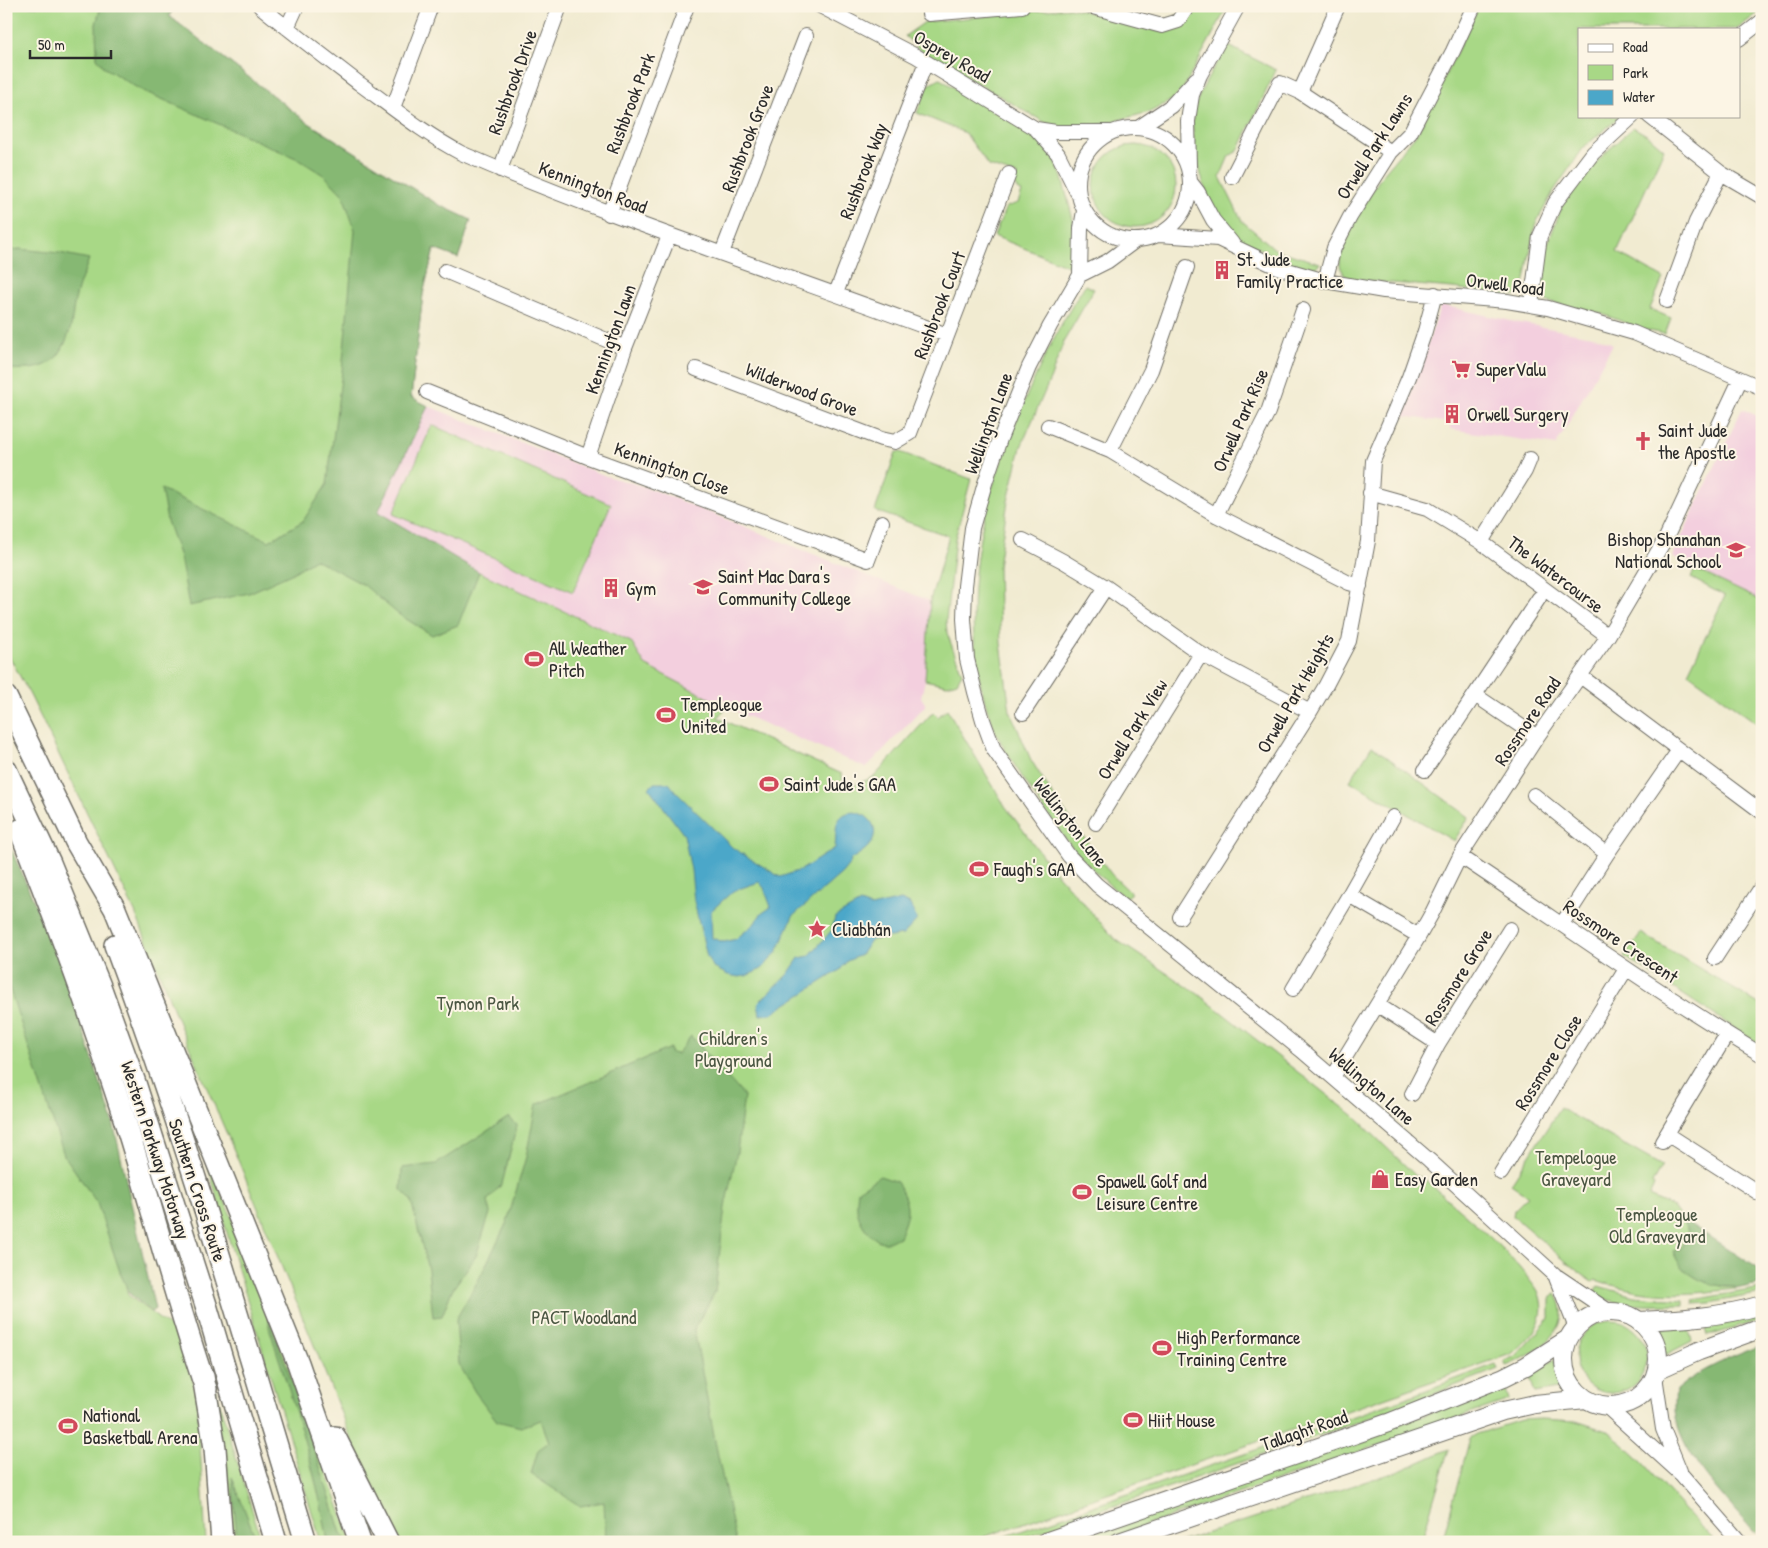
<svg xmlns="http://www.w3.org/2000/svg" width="1768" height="1548" font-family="'Patrick Hand',sans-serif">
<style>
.built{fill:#f3cfde}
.green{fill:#a8d886;stroke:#6a8258}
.forest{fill:#86b873;stroke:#58724f}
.water{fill:#4ba7c9;stroke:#3b697a;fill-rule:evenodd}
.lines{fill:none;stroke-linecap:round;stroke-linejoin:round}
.minor-casing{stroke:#706e65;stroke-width:16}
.major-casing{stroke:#706e65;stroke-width:20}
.highway-casing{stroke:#706e65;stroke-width:24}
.minor{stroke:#fff;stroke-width:14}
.major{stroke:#fff;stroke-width:18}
.highway{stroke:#fff;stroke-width:21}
.labels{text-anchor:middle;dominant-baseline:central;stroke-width:4;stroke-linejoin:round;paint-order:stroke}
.street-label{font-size:19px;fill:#2b2b2b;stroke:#fcf5e5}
.poi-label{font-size:19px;fill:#2b2b2b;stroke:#fcf5e5;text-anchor:start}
.park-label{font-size:19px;fill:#4a5642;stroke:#fcf5e5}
</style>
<rect width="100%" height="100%" fill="#fcf5e5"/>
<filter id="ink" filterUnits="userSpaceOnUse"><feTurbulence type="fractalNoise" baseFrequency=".02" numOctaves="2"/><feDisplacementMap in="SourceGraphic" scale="10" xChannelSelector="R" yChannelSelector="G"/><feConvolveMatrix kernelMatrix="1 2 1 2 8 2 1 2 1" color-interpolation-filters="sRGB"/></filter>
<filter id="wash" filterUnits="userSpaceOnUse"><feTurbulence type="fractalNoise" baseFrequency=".0096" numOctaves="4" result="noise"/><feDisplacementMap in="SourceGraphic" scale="20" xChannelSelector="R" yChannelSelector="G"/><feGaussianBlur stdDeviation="1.12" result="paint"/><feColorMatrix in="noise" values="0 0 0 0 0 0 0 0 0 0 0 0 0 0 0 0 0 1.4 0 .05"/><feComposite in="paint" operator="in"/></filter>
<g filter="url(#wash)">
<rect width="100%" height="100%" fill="#f1ebd1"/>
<!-- built -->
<path class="built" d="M1441 305 1520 323 1598 337 1613 344 1556 445 1450 429V423L1403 416Z
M428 406 606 476 646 487 930 601 925 680 921 697 926 705 866 768 726 707 645 665 631 642 479 572 378 512Z
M1742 409 1762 418V727L1688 673 1725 596 1691 578 1695 569 1672 557Z"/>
<!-- green -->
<path class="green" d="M6 6H175L169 16 307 122 439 205 471 220 458 258 434 249 423 294 411 397 428 406 378 512 479 572 631 642 645 665 726 707 718 718 842 774 844 789 874 777 933 712 938 717 947 709 1005 806 1051 867 1115 939 1198 994 1354 1116 1415 1175 1419 1177H1422C1458 1209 1498 1240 1528 1278 1533 1285 1540 1292 1541 1301 1546 1323 1527 1342 1511 1354L969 1542H400L352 1441 316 1350 236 1155 181 1028 135 912 31 697 6 650Z
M1192 6H1228L1184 87 1172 100 1150 112 1078 130 1058 127 1044 122 919 49 905 36 925 22 1069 8 1080 10 1158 31Z
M1479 6H1762V10L1737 29H1579V116H1621L1584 147 1553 192 1535 225 1523 291 1516 296 1453 288 1356 280 1345 276 1340 266V256L1356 217 1383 174 1418 132Z
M1227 45 1276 70 1238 151 1229 156 1220 177 1242 221 1276 250 1320 263 1317 267C1300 272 1282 259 1267 252 1254 246 1239 240 1228 230 1207 212 1190 143 1193 116 1194 98 1218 62 1227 45Z
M940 79 1027 131 1043 143 1055 158 1062 178 1074 223 1077 249 1073 268 994 236 1006 207 1018 203 1022 192 1017 190 1014 182 1017 175 989 166 965 133 917 113 928 85Z
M1633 127 1650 137 1664 149 1617 252 1663 278 1650 309 1671 318 1665 334 1645 330 1602 314 1546 301 1541 298 1540 292 1547 246 1562 206 1599 159Z
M1094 186a41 41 0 1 1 82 0a41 41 0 1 1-82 0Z
M1085 285 1094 289 1064 341 1051 377 1021 447 1008 501 1002 539 998 567 999 608 1001 643 1010 711 1031 760 1054 797 1112 875 1131 893 1125 898C1106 882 1087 865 1071 846 1053 824 1038 800 1023 778 1012 761 1000 744 993 725 966 656 969 577 987 506 994 479 1005 453 1014 427 1033 378 1056 330 1085 285Z
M432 425 611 504 573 592 393 514Z
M896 452H900L971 479 955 539 946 620 947 633 962 673 957 682 947 685 925 680 930 601 949 536 875 511Z
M1695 569 1762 601V727L1688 673 1725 596 1691 578Z
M1372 746 1469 817 1454 841 1350 781Z
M6 886 104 1188 128 1295 171 1328 181 1325 197 1397 206 1542H6Z
M1641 933 1762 1006V1046L1624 956Z
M1560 1108 1662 1166 1652 1183 1654 1186 1649 1196 1673 1207 1687 1227 1688 1233 1680 1249 1673 1251 1723 1287H1736V1289C1683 1295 1648 1298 1596 1280L1593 1282 1576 1270 1513 1216 1514 1210 1528 1196 1511 1184Z
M204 1152 251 1262 352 1542H321L227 1233Z
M1598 1286 1634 1296 1684 1300V1305C1653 1305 1622 1308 1593 1294Z
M1762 1288V1293L1710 1303 1694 1304 1693 1300Z
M1556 1294C1558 1297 1560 1301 1561 1305 1569 1335 1529 1357 1506 1366L1504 1361 1516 1356 1548 1320 1550 1315V1298Z
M1762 1311V1320L1708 1336 1704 1323Z
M1575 1357a36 36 0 1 1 72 0a36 36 0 1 1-72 0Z
M1688 1327 1692 1341 1665 1355 1662 1337 1656 1328Z
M1555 1359 1556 1371 1562 1388 1535 1393 1529 1375Z
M1496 1364 1498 1369 1395 1409 1010 1542H989L1392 1403Z
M210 1372 262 1542H229Z
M1505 1386 1509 1400 1098 1542H1063Z
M1541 1419 1576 1421 1610 1432 1643 1463 1691 1517 1716 1542H1442L1470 1438 1477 1434 1521 1420Z
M1449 1449 1421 1542H1180L1404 1469Z"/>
<!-- forest -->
<path class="forest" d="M101 6H175L169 16 307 122 439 205 471 220 458 258 434 249 423 294 411 397 428 406 378 512 479 572 458 625 432 635 398 614 364 585 315 559 291 574 249 593 189 606 180 557 167 521 161 489 269 541 303 521 327 484 342 371 355 230 343 195 325 176 298 159 139 89 105 68 97 58 96 24Z
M19 249 59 253 89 259C85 271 79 283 76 296 73 305 73 316 71 326 60 366 45 371 6 369V251Z
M6 843 12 851 63 968 113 1122 155 1309 151 1312 130 1294 121 1275 97 1203 64 1155 6 978Z
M691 1036 744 1096 737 1152 725 1207 715 1292 694 1329 716 1446 736 1542H606L604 1502 580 1506 531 1474 538 1450 549 1442 541 1420 521 1427 497 1421 475 1392 459 1364 456 1319 479 1279 507 1222 526 1157 536 1105 670 1048V1053L677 1054Z
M509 1117 517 1125 502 1184 488 1200 490 1213 476 1256 452 1290 442 1316 433 1317 428 1270 411 1200 401 1190 402 1168 436 1164Z
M880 1176 897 1182C910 1207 910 1210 899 1237 896 1238 892 1241 888 1242 874 1244 861 1226 858 1214 856 1207 857 1198 858 1190Z
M1682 1219 1762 1271V1283L1736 1289 1735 1287C1710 1287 1682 1277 1673 1251L1680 1249C1688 1236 1691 1232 1682 1219Z
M269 1319 302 1410 341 1533 348 1542H328C316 1468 291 1398 269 1327Z
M1762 1345V1537L1752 1530C1726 1499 1677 1451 1675 1410 1675 1403 1675 1396 1676 1390 1700 1369 1732 1357 1762 1345Z
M232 1477 257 1542H237Z"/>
<!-- water -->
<path class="water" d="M654 783H669L676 792 733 848 780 877 801 870 835 848C836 841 835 828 838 821 850 800 886 820 871 843 867 850 856 856 850 860L851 862 842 873 793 916 777 952 762 969 746 976 739 977 728 975 714 968 707 957 694 901 691 870 684 835 649 788ZM759 882 764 888 771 907 761 914 754 924 736 939 724 942 712 938 711 911 733 891Z
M901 900 910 904 917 920 903 935 871 940 861 955 847 961 840 970 771 1014 760 1015 758 1003 788 974 799 958 809 956 832 930 835 917 860 903 871 907Z"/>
</g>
<g filter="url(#ink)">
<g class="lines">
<!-- minor casing -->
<g class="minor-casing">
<path id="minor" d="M260 6C293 33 326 58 360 84 393 108 425 134 461 153 620 222 785 274 947 335
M820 6 916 56 1036 129 1058 154 1077 192
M1089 6 1162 26 1178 21 1188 6
M929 14 1022 6
M287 28 297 6
M1739 39 1762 21
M1300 92 1338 6
M393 108 431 6
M1649 116 1721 173 1762 197
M1078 184a56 56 0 1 1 112 0a56 56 0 1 1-112 0Z
M1138 128 1171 106 1196 79
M1036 129 1056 132H1110
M1189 167 1188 121 1192 95 1200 75 1238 6
M500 170 560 6
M1232 177 1280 83 1300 92 1391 152
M1191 183 1198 192 1213 220 1232 243
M1084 211 1081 228 1080 275 1050 326 1029 367 1000 439 985 483 972 528 965 586 964 619 967 659 975 692 983 720 994 750 1069 856 1097 885 1301 1050 1429 1160 1555 1275 1610 1312
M609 214 687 6
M1159 235 1218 239 1277 267 1325 281 1384 291 1507 301 1548 308 1634 333 1762 388
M722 253 806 36
M445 271 625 348
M1080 275 1108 261 1135 241
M1325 281 1334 248 1350 217 1391 152 1410 133 1453 51 1474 6
M836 293 926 62
M1667 301 1696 222 1721 173
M1531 305 1540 236 1555 203 1593 153 1633 116
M696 369 881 439 895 442 910 433 1009 174
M427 392 588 457 868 560 882 522
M1048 426 1110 451 1216 515 1349 583 1360 586
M1110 451 1151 370 1187 267
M588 457 625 348 669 236
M1370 493 1427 509 1481 542 1608 636
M1216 515 1268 412 1303 310
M1023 540 1063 561 1106 587 1201 654 1310 712
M1481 542 1525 471 1530 459
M1587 681 1762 812
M1475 695 1537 737
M1023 713 1106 587
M1425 770 1539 598
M1534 795 1607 854
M1096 823 1201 654
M1460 856C1561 923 1658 993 1762 1055
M1349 895 1419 936
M1180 917 1310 712 1326 685 1349 641 1368 541 1373 461 1409 377 1425 331 1435 294
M1562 924 1607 854 1679 750
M1715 958 1762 886
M1293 989 1349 895 1393 817
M1378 1005 1438 1044
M1333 1077 1419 936 1432 913 1460 856 1537 737 1608 636 1667 536 1740 380
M1412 1094 1438 1044 1510 929
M1667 1134 1762 1195
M1662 1142 1727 1034
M1501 1173 1626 969
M1555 1275 1576 1328
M1655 1376 1663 1429 1680 1471
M1606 1406 1681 1474 1740 1542"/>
</g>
<!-- major casing -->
<g class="major-casing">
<path id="major" d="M1564 1359a47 47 0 1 1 94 0a47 47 0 1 1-94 0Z
M1639 1321C1681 1319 1721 1317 1762 1305
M1657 1370 1699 1351 1762 1328
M1045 1542 1388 1423 1504 1377 1526 1366 1568 1339
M1119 1542 1503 1411 1535 1404 1586 1399"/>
</g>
<!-- highway casing -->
<g class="highway-casing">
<path id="highway" d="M6 697 76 842 115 909 139 968 298 1363 360 1542
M6 770 50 863 100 986 134 1080 206 1305 276 1542
M20 830C53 912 84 995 111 1078 146 1181 171 1287 206 1389
M115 945C188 1140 245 1342 306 1542
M203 1376 215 1448 222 1542
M335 1437 388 1542"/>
</g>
<!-- minor -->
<use href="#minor" class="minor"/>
<!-- major -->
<use href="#major" class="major"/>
<!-- highway -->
<use href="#highway" class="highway"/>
</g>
</g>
<!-- icons -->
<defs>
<g id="building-bare" transform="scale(1.5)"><path d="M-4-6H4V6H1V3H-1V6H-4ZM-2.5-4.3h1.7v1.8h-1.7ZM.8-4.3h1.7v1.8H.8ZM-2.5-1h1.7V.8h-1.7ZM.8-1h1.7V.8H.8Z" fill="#d1495b" stroke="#fcf5e5" stroke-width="2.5" paint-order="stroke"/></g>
<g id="supermarket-bare" transform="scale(1.5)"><path d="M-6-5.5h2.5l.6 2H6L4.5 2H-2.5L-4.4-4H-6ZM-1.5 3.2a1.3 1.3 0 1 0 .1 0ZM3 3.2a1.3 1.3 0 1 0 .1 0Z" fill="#d1495b" stroke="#fcf5e5" stroke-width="2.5" paint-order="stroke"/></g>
<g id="church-bare" transform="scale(1.5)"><path d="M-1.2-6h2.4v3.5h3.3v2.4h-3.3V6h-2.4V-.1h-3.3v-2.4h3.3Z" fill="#d1495b" stroke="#fcf5e5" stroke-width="2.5" paint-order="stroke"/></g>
<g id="school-bare" transform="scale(1.5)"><path d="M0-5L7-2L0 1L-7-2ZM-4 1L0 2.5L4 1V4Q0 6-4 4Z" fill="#d1495b" stroke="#fcf5e5" stroke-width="2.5" paint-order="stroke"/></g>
<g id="stadium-bare" transform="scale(1.5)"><path d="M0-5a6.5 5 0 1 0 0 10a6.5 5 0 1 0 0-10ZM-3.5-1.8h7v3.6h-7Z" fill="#d1495b" stroke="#fcf5e5" stroke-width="2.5" paint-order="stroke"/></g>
<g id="sight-bare" transform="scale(1.5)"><path d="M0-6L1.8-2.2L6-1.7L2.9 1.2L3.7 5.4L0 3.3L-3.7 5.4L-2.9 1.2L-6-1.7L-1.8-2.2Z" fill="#d1495b" stroke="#fcf5e5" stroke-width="2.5" paint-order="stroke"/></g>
<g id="shop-bare" transform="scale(1.5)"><path d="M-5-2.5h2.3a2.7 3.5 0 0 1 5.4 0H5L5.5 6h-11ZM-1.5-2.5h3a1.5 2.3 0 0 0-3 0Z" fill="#d1495b" stroke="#fcf5e5" stroke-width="2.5" paint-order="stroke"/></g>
</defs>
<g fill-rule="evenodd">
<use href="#building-bare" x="1222" y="270"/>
<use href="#supermarket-bare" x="1461" y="369"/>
<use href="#building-bare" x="1452" y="414"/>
<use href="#church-bare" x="1643" y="441"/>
<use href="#school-bare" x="1736" y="550"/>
<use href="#school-bare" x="703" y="587"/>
<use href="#building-bare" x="611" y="588"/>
<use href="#stadium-bare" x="534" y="659"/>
<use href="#stadium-bare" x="666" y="715"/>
<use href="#stadium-bare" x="769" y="784"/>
<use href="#stadium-bare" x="979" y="869"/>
<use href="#sight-bare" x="817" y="929"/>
<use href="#shop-bare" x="1380" y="1179"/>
<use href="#stadium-bare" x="1082" y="1192"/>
<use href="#stadium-bare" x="1162" y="1348"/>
<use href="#stadium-bare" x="1133" y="1420"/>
<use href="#stadium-bare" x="68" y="1426"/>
</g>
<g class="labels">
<!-- street labels -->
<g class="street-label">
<text transform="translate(952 56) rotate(30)">Osprey Road</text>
<text transform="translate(512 82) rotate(-70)">Rushbrook Drive</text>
<text transform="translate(630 103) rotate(-69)">Rushbrook Park</text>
<text transform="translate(747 138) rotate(-69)">Rushbrook Grove</text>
<text transform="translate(1374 146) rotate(-57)">Orwell Park Lawns</text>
<text transform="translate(863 171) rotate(-69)">Rushbrook Way</text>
<text transform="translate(593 187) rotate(21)">Kennington Road</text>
<text transform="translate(1505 284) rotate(7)">Orwell Road</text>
<text transform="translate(939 305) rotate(-69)">Rushbrook Court</text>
<text transform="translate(610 339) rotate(-70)">Kennington Lawn</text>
<text transform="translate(802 389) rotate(21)">Wilderwood Grove</text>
<text transform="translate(1240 420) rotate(-66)">Orwell Park Rise</text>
<text transform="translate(988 423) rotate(-70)">Wellington Lane</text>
<text transform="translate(672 468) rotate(20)">Kennington Close</text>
<text transform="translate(1556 574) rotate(37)">The Watercourse</text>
<text transform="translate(1295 693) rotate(-60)">Orwell Park Heights</text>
<text transform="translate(1527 721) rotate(-56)">Rossmore Road</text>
<text transform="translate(1132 729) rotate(-58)">Orwell Park View</text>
<text transform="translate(1071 822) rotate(52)">Wellington Lane</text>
<text transform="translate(1621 941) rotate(34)">Rossmore Crescent</text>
<text transform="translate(1458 977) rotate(-58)">Rossmore Grove</text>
<text transform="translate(1548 1062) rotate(-58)">Rossmore Close</text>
<text transform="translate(1372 1086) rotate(41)">Wellington Lane</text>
<text transform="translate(156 1150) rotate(72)">Western Parkway Motorway</text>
<text transform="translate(198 1190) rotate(72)">Southern Cross Route</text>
<text transform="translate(1304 1430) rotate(-19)">Tallaght Road</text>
</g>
<!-- poi labels -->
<g class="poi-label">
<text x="1237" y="259">St. Jude<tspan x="1237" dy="22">Family Practice</tspan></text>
<text x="1476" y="369">SuperValu</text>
<text x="1467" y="414">Orwell Surgery</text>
<text x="1658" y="430">Saint Jude<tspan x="1658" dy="22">the Apostle</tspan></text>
<text x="1721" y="539" text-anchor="end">Bishop Shanahan<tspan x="1721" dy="22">National School</tspan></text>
<text x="718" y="576">Saint Mac Dara's<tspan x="718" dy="22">Community College</tspan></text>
<text x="626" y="588">Gym</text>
<text x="549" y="648">All Weather<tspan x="549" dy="22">Pitch</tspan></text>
<text x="681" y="704">Templeogue<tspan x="681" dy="22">United</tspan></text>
<text x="784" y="784">Saint Jude's GAA</text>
<text x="994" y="869">Faugh's GAA</text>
<text x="832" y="929">Cliabhán</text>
<text x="1395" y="1179">Easy Garden</text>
<text x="1097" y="1181">Spawell Golf and<tspan x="1097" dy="22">Leisure Centre</tspan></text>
<text x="1177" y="1337">High Performance<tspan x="1177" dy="22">Training Centre</tspan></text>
<text x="83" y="1415">National<tspan x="83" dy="22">Basketball Arena</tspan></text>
<text x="1148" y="1420">Hiit House</text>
</g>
<!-- park labels -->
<g class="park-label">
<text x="478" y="1003">Tymon Park</text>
<text x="733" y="1038">Children's<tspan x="733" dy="22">Playground</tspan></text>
<text x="1576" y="1157">Tempelogue<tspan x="1576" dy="22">Graveyard</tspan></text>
<text x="1657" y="1214">Templeogue<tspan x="1657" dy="22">Old Graveyard</tspan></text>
<text x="584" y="1317">PACT Woodland</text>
</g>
</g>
<!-- margin -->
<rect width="1768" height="1548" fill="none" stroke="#fcf5e5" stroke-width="25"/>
<!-- legend -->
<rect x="1578" y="28" width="162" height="90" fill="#fcf5e5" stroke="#a8a49b"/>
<rect x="1588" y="44" width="25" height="8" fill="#ffffff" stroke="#a8a49b"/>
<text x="1623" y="52" font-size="15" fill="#2b2b2b">Road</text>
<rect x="1588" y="65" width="25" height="15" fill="#a8d886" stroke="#a8a49b"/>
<text x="1623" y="78" font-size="15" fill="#2b2b2b">Park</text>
<rect x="1588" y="90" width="25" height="15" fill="#4ba7c9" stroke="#a8a49b"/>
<text x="1623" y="102" font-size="15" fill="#2b2b2b">Water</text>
<!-- scale -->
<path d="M30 50v8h81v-8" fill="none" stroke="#2b2b2b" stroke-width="2.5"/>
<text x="38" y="50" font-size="15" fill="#2b2b2b" stroke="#fcf5e5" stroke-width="4" paint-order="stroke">50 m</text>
</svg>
